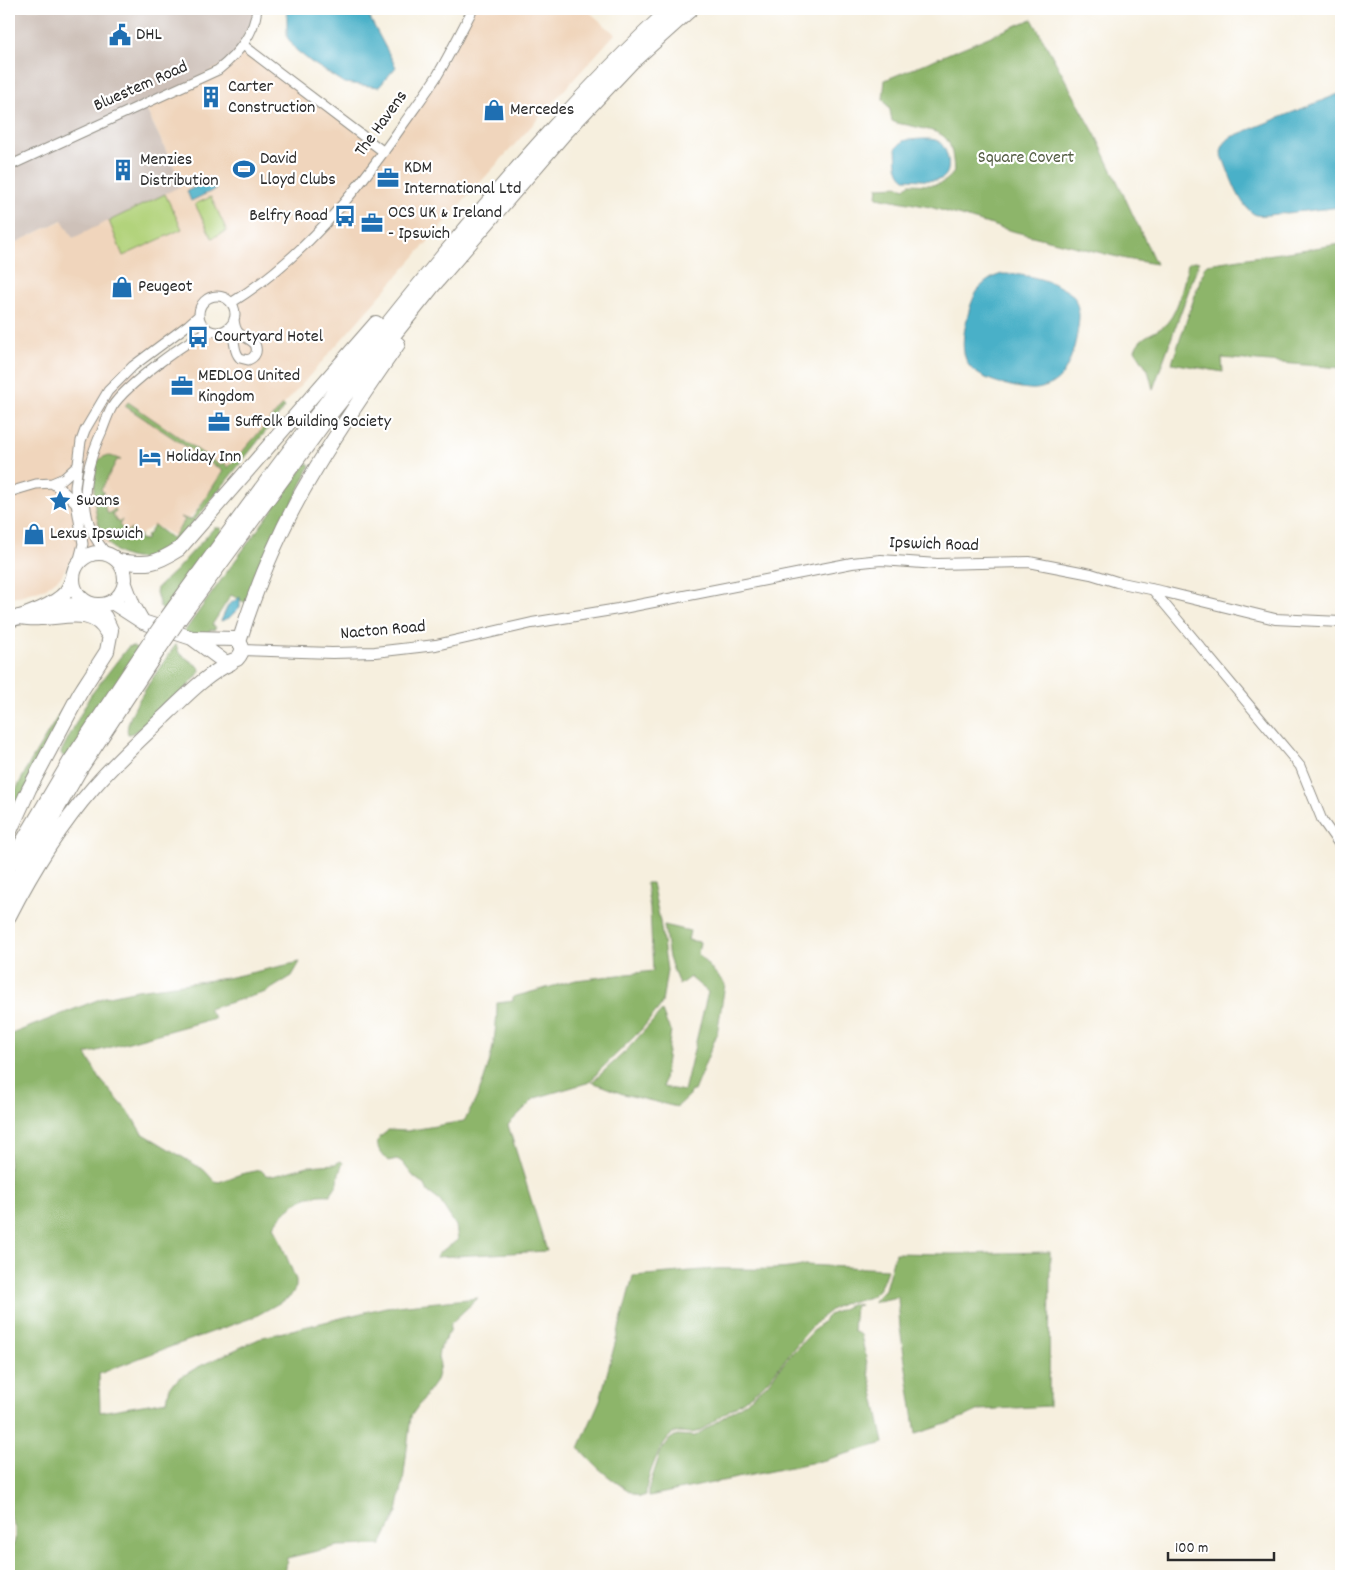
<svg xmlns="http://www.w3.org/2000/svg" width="1350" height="1585" font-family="Dekko,sans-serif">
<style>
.built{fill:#f0d5bc;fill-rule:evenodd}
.industrial{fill:#cec1b9}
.green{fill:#b2d37b;stroke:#6e7f53}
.forest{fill:#8db56b;stroke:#5c704b}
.water{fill:#49b0c8;stroke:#3a6e7a}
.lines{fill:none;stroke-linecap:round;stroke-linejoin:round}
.minor-casing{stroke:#908d84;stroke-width:11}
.tertiary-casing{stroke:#908d84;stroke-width:12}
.primary-casing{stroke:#908d84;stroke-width:16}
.trunk-casing{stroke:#908d84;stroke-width:16}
.minor{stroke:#fff;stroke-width:9}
.tertiary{stroke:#fff;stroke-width:10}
.primary{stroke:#fff;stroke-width:14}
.trunk{stroke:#fff;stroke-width:14}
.trunk-bridge-casing{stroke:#908d84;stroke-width:16;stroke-linecap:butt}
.trunk-bridge{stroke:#fff;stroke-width:14}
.labels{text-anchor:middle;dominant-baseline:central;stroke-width:4.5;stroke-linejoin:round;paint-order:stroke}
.poi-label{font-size:18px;fill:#2b2b2b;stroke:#fff;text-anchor:start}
.street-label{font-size:18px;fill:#2b2b2b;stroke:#fff}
.park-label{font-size:18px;fill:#545d43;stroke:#fff}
</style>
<rect width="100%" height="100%" fill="#fff"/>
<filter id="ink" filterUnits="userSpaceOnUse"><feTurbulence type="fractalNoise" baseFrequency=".02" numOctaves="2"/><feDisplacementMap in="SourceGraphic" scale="10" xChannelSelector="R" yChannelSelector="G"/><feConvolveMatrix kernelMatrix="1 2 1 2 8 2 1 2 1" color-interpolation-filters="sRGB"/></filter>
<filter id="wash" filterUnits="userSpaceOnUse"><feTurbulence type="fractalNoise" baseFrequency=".0096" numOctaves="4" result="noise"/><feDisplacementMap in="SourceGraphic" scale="20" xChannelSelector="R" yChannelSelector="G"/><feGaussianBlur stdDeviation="1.12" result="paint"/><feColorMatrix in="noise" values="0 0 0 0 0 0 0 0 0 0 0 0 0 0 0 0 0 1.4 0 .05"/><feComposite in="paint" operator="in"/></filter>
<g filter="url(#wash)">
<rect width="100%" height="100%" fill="#f6efde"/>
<!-- built -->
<path class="built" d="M473 9H586L615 34 477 186 228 468 176 537 154 525 121 549 103 544 88 548 73 557 61 576 46 588 9 599V246L63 220 73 238 174 167 144 104 243 45 384 152 437 76ZM213 296H221L227 299 236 311 234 318 228 329 218 333 211 331 140 377 134 366 199 315 201 305 207 299Z"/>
<!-- industrial -->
<path class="industrial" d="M9 9H257L232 60 144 105 174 167 181 186 73 238 62 220 9 246Z"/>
<!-- green -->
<path class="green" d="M165 194 182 229 123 256 109 221Z
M211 197 227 231 212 238 195 204Z"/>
<!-- forest -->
<path class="forest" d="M1032 19 1096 136 1156 264 1126 259 1016 232 930 207 877 197 878 187 898 186 905 188 909 184C928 184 941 190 954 172 952 130 943 134 908 125 902 124 898 124 892 121L890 110 883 99 885 80Z
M1341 244V368L1222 358 1223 372 1172 363 1205 266 1207 264Z
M1195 261 1199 262 1153 389 1148 370 1135 350C1140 334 1157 334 1167 323 1180 308 1184 281 1188 263Z
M128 402 221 466 224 462 228 468 283 405 285 407 189 528 167 550 165 558C155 558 144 559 134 558 93 553 90 493 97 462 104 453 112 456 121 460H117L101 490 105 493 98 495 101 502 106 501 108 504 104 506 108 514 115 509 116 511 112 514 117 522 122 520 119 525 126 532 131 529V534L135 538 140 535 139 539 146 540 147 535 149 534 154 525 172 539 185 520 181 517 189 520 192 519 223 471 125 406Z
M308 463 310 466 246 603 231 595 212 625 216 627 214 630H210L209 633 182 635 224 576 305 465Z
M214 528H220L223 533 164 611 160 607 156 592 157 588 176 570Z
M176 644 179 653 199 667 200 671 196 677C185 690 143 734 128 734 121 718 166 660 176 644Z
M133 646 141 651 70 757H64L61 753 62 750 90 696 128 647Z
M84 678 9 823V803L31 761 61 711Z
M646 883H652L660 921 667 970 662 1003 659 1008 641 1030 599 1071 590 1082 535 1098 508 1125 547 1251 436 1257C442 1248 451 1247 458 1239L456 1226 440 1201 428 1192 425 1185 414 1177 402 1162 397 1159 388 1161C383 1155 374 1147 379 1139 381 1135 385 1134 388 1130L407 1131 464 1121C486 1086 497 1044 497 1003L513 1001V997L576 980 653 971 650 909Z
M664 925 690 931 688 940 700 942 698 954 725 984 717 1034 694 1091H691L690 1095 677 1107 623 1094 592 1082 626 1051 662 1011 667 1024 671 1030 663 1087 684 1091 708 992 690 977 679 985 669 958Z
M300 962 292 976 266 992 208 1009 215 1018 86 1054 100 1079 131 1115C135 1121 137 1127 142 1133L204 1170 214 1181 219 1182 241 1174 261 1170 266 1175 273 1176 308 1166 335 1164 341 1161 343 1163 339 1173 338 1183 330 1195C305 1193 287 1206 274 1226L296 1280V1287L290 1297 254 1317 142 1357 99 1374 100 1412 167 1401 170 1386 181 1377 198 1367 263 1337 386 1307 478 1298 451 1323 450 1331 439 1350 438 1358 440 1364 436 1381 411 1416 403 1482 397 1512 381 1545 338 1546 287 1558 285 1576H12L9 1558 15 1540V1528L9 1513V1409L11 1408 9 1403V1035L105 997 137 990 227 978Z
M1050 1252 1049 1406 980 1410 946 1424 916 1434 900 1328 898 1297 873 1302 885 1289 895 1253 952 1254Z
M805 1265 887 1269C875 1312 859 1291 831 1310 806 1327 787 1360 767 1381 753 1396 735 1406 718 1418 710 1423 701 1432 692 1433 684 1433 676 1430 670 1436 659 1446 645 1481 646 1495L640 1497C616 1484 597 1469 579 1448L600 1400 633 1276C661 1274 688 1271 715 1269 740 1268 783 1272 805 1265Z
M853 1304 860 1305 855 1306 853 1331 861 1335 884 1443 825 1460 649 1496V1487L661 1451 670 1439 677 1435 695 1436 746 1402 767 1384 792 1353 829 1315Z"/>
<!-- water -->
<path class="water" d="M287 9H365L396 67 379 87 344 83 311 62 296 50 287 37Z
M1341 93V207L1268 215C1265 215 1260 216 1256 215 1239 208 1228 169 1221 153 1222 145 1225 142 1231 137Z
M906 140C915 140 930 137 938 141 948 147 954 174 941 179 931 182 916 179 905 179 895 172 897 159 896 148L903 141Z
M212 179 216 189 191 201 187 191Z
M1002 274C1028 274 1054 280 1074 296 1076 302 1079 309 1079 315 1079 333 1070 376 1052 384 1046 387 1037 390 1030 389 1014 388 980 380 970 367 959 352 964 331 968 315 973 294 981 280 1002 274Z
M240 597V607L229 618 221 621 228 605Z"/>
</g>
<g filter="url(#ink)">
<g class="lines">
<!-- minor casing -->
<g class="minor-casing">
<path id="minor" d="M243 45 384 152
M9 166 218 70C238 54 254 35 257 9
M199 314a18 18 0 1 1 36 0a18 18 0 1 1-36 0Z
M231 303C302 259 355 194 402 126 414 109 426 93 437 76 450 54 461 31 473 9
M223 331C241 338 230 348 240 358L248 360C256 357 258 351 255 344 243 333 236 338 234 319
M52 483 63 491 76 503
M9 492 36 484 52 483 64 478 76 467
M108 555C74 519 83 472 102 431 105 423 108 414 112 407 125 386 189 338 211 331
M78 563 83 544 76 503 75 487 81 441 85 430 108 391 133 366 188 325 199 315
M1152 589 1300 766 1322 820 1341 847"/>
</g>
<!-- tertiary casing -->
<g class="tertiary-casing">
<path id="tertiary" d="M243 650 332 653 375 652 436 645 532 623 618 609 852 563 881 560 937 564 1029 562 1091 574 1117 582 1165 592 1275 619 1341 622"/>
</g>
<!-- primary casing -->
<g class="primary-casing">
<path id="primary" d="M73 579a26 26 0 1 1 52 0a26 26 0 1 1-52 0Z
M125 584 133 605 141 619
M112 602 143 622 192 638 226 663 237 659C244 651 244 645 235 639L192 638
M46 607 90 604
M9 620C26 616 55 605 66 592 70 587 71 582 73 577"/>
</g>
<!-- trunk casing -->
<g class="trunk-casing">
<path id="trunk" d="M118 561C147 565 154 565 179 549L376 323
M19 617C26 618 33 619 39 618 63 618 93 606 107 633
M165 620C254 497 344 375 441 258 513 171 587 86 670 9
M176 624 329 416 433 286 564 134 632 62 691 9
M239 642C258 581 283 522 316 468 342 425 370 384 398 344
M9 833 29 789 80 693 107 651 111 630 105 617 94 605
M9 865 69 763 150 642
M9 893 79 771 159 649
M9 916C32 871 59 827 93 788 116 761 143 737 169 712 188 694 207 674 231 663"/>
</g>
<!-- minor -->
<use href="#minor" class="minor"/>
<!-- tertiary -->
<use href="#tertiary" class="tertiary"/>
<!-- primary -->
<use href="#primary" class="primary"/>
<!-- trunk -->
<use href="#trunk" class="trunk"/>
<!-- trunk-bridge casing -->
<g class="trunk-bridge-casing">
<path id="trunk-bridge" d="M150 642 165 620
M159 649 176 624"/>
</g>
<!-- trunk-bridge -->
<use href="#trunk-bridge" class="trunk-bridge"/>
</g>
</g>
<!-- icons -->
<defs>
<g id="civic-bare" transform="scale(1.725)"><path d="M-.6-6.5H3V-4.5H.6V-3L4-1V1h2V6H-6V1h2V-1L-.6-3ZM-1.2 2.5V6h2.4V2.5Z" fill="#1f6fb2" stroke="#fff" stroke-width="2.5" paint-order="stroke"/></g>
<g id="building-bare" transform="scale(1.725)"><path d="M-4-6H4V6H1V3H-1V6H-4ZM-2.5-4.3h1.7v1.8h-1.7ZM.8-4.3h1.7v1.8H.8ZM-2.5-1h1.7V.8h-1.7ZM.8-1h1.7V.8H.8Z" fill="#1f6fb2" stroke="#fff" stroke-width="2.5" paint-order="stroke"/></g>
<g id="shop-bare" transform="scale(1.725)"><path d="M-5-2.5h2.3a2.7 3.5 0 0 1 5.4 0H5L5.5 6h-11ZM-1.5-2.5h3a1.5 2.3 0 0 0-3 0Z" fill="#1f6fb2" stroke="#fff" stroke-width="2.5" paint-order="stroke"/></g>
<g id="stadium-bare" transform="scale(1.725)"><path d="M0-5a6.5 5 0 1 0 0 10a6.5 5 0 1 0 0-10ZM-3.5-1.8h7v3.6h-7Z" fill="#1f6fb2" stroke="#fff" stroke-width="2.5" paint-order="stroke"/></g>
<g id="office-bare" transform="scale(1.725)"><path d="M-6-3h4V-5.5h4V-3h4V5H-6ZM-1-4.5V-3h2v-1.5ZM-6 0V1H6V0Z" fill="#1f6fb2" stroke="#fff" stroke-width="2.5" paint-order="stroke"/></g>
<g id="bus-bare" transform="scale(1.725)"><path d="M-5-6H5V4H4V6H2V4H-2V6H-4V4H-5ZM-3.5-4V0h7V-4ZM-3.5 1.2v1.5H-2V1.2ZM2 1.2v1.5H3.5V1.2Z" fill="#1f6fb2" stroke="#fff" stroke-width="2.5" paint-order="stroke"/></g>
<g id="hotel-bare" transform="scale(1.725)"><path d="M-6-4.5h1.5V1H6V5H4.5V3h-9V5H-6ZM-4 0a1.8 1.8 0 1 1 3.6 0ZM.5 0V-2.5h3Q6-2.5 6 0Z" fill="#1f6fb2" stroke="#fff" stroke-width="2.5" paint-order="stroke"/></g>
<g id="sight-bare" transform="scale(1.725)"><path d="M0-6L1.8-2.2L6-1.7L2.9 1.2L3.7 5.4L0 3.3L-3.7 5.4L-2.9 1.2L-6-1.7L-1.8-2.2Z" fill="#1f6fb2" stroke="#fff" stroke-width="2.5" paint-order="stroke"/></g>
</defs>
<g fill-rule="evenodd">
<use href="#civic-bare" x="120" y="35"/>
<use href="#building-bare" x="211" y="97"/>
<use href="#shop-bare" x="494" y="110"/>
<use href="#stadium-bare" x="244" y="169"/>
<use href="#building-bare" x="123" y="170"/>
<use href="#office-bare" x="388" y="178"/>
<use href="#bus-bare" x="345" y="216"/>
<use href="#office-bare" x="372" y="223"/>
<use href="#shop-bare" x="122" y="287"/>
<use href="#bus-bare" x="198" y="337"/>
<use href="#office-bare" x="182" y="386"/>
<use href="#office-bare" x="219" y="422"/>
<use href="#hotel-bare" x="150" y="457"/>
<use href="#sight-bare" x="60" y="501"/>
<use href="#shop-bare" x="34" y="534"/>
</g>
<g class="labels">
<!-- poi labels -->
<g class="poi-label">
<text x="136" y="35">DHL</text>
<text x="228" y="87">Carter<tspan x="228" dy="21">Construction</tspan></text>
<text x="510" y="110">Mercedes</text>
<text x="260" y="159">David<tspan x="260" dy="21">Lloyd Clubs</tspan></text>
<text x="140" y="160">Menzies<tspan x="140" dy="21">Distribution</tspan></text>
<text x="404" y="168">KDM<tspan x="404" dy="21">International Ltd</tspan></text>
<text x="388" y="213">OCS UK &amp; Ireland<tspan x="388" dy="21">- Ipswich</tspan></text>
<text x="328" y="216" text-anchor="end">Belfry Road</text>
<text x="138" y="287">Peugeot</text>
<text x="214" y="337">Courtyard Hotel</text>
<text x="198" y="376">MEDLOG United<tspan x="198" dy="21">Kingdom</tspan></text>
<text x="235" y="422">Suffolk Building Society</text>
<text x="166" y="457">Holiday Inn</text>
<text x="76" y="501">Swans</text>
<text x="50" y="534">Lexus Ipswich</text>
</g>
<!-- street labels -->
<g class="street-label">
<text transform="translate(141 87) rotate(-24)">Bluestem Road</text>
<text transform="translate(382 124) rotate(-54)">The Havens</text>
<text transform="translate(934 545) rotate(2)">Ipswich Road</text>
<text transform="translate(383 631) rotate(-5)">Nacton Road</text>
</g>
<!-- park labels -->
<g class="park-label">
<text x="1026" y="158">Square Covert</text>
</g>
</g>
<!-- margin -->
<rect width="1350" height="1585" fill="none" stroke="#fff" stroke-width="30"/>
<!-- scale -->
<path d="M1168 1552v8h106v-8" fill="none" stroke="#2b2b2b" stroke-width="2.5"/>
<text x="1175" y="1552" font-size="15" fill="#2b2b2b" stroke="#ffffff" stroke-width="4" paint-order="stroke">100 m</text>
</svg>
